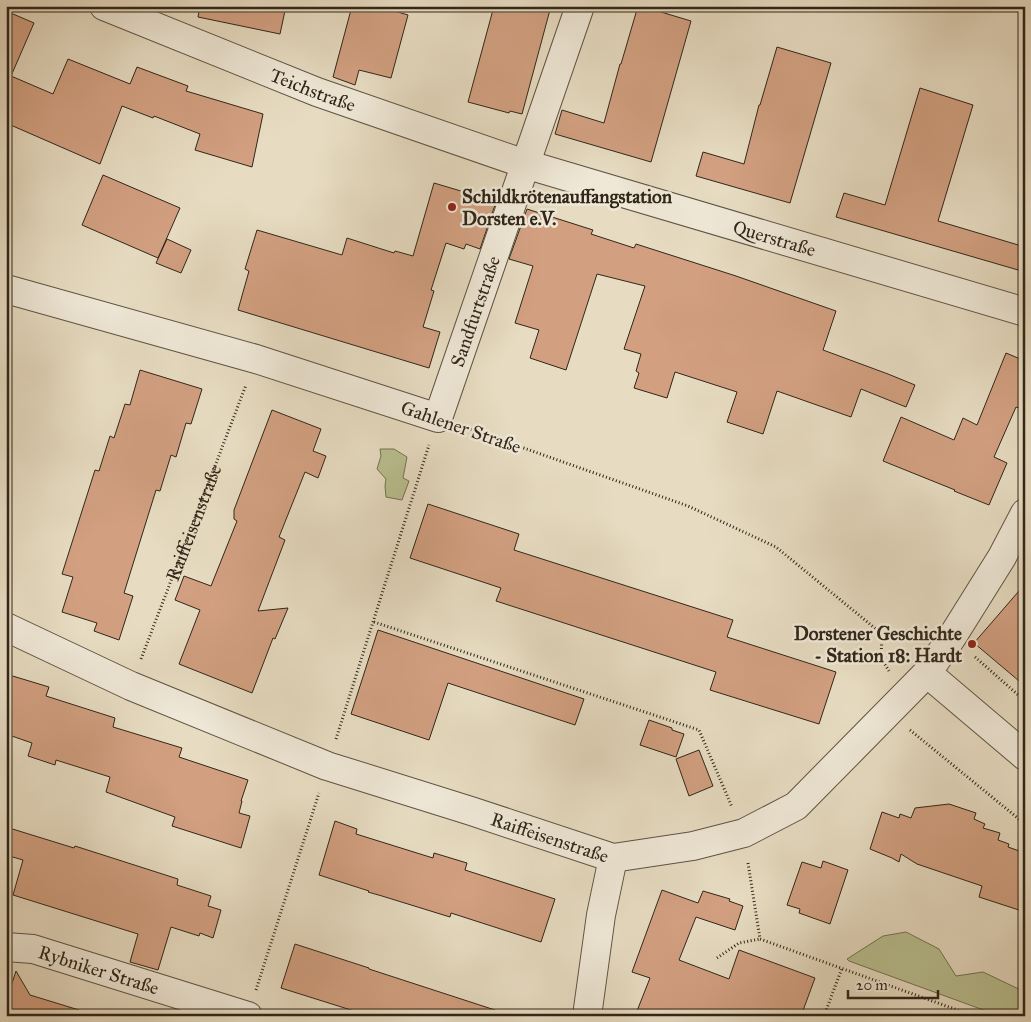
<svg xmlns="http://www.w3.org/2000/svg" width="1031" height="1022" font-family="'IM FELL Great Primer',serif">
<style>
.green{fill:#b9bf90;stroke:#747254}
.building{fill:#d2a081;stroke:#302619}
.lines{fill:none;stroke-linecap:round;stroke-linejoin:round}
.street-casing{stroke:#5e5443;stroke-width:30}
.path{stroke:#302619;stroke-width:3;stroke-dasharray:1 2.5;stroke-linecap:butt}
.street{stroke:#efe8d7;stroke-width:28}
.poi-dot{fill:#8f2418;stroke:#efe8d7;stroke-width:2}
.labels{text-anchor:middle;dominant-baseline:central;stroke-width:5;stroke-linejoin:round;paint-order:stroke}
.street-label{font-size:19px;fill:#302619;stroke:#efe8d7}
.poi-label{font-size:19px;font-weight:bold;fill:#302619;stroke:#efe8d7;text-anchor:start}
</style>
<rect width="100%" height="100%" fill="#e7dcc2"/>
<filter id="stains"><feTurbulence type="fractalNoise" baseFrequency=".004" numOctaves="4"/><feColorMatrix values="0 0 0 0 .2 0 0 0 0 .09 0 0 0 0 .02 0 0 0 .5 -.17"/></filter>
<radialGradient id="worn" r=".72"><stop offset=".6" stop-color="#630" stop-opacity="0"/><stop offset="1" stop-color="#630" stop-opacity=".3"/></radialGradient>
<!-- green -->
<path class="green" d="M380 449H394L407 457 403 478 409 481 402 500 386 497 385 486 386 479 377 469 381 456Z
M906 932 939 949 956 976 983 972 1025 992V1016H1000L849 961 847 959 883 936Z"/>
<!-- building -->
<path class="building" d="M200 6H286L280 34 198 17Z
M352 6H378L408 15 391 78 359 70 355 85 333 77Z
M494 6H551L522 114 510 111 509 113 468 102Z
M638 6H641L691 21 651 162 555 134 562 110 604 123 620 64H621Z
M6 11 34 23 11 76 53 94 68 59 130 84 137 67 188 86 186 91 263 114 252 167 195 150 200 134 154 116 153 118 122 106 100 164 6 123Z
M777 47 831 63 790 203 696 176 703 152 744 164 759 105H760Z
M920 88 973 105 938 221 1025 247V272L836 217 844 193 885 205Z
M103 175 180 208 158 258 82 225Z
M434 183 481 197V194L497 199 480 249 466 244 464 249 446 243 431 290 434 291 423 327 440 332 429 368 238 310 249 271 245 269 257 230 342 255 347 238 394 253 395 251 413 256Z
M527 209 593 230 591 234 634 248 636 244 736 276 836 311 823 350 888 374 915 385 906 407 861 389 851 417 777 391 763 434 727 422 737 392 675 372 667 398 634 388 639 373 636 371 641 354 624 349 645 286 597 274 566 370 530 358 539 330 515 323 533 266 509 259Z
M167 239 191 250 181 273 156 263Z
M1006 353 1025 361V410L1016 407 994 457 1007 463 989 505 954 491 955 490 883 461 901 417 954 440 963 418 977 425Z
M140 370 202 389 191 424 186 423 176 457 171 455 160 491 156 490 124 593 133 596 119 640 94 631 97 623 62 612 73 577 62 574 95 470 99 471 110 436 114 438 125 404 130 405Z
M272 410 321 429 313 451 326 456 318 478 305 472 279 537 285 540 258 611 288 608 275 639 273 638 252 693 179 664 200 610 175 600 184 576 211 586 237 521 234 519V510Z
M428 504 519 534 514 550 733 620 727 637 836 672 819 724 710 690 716 672 496 601 501 588 410 558Z
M1025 584V686L974 643Z
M378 630 584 699 575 725 448 683 429 740 351 714Z
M6 674 49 687 46 696 115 718 113 727 182 748 179 757 248 780 241 801H242L239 813 250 816 241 848 172 826 175 817 106 792 110 777 56 760 55 765 28 756 32 743 6 734Z
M649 720 672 728V730L684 734 676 757 640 745Z
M699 750 713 786 689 796 676 759Z
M949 804 976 813 974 819 985 824 983 828 1000 833 998 840 1009 844 1008 847 1025 853V912L979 897 982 886 917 864 901 854 899 862 892 858 870 849 882 812 899 818 900 814 911 818 915 808Z
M335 821 357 829 356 834 433 858 434 853 467 863 465 870 555 899 541 942 451 913 450 917 382 896 368 892 369 891 319 875Z
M6 827 74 848 75 846 178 879 177 885 211 896 208 906 221 910 213 938 200 933 199 936 171 927 158 970 130 962 138 934 13 895 23 860 6 855Z
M823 861 848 870 830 924 799 913 800 909 787 905 802 862 821 868Z
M662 890 698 903 703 891 730 899 729 901 743 906 735 930 696 917 679 960 729 979 739 950 815 978 801 1016H635L650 978 632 972Z
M295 944 369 968V969L495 1010 494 1016H370L281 988Z
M16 971 30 995 79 1010 78 1016H6V1002Z"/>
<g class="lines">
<!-- street casing -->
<g class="street-casing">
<g id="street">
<path id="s2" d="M104 6 317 92 525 164 1025 312"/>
<path id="s3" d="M6 289 256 359 438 418 580 6"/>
<path id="s4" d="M6 627 131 686 327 766 471 811 613 858 693 846 744 833 796 806 927 673 952 637 1002 557 1025 513"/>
<path d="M927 673 1025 756"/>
<path id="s5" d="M6 947 33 949 248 1016"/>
<path d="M587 1016 601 915 613 858"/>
</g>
</g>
<!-- path -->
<g class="path">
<path d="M464 427 688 506 776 547 882 634"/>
<path d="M374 622 699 730 732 807"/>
<path d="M882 634 905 630 918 633"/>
<path d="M882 634 881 658 889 671"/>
<path d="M975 657 1025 701"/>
<path id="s1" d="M141 659 246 385"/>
<path d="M910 730 1025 824"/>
<path d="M336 739 429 445"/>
<path d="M748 863 760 939 974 1016"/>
<path d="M717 958 739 943 760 939"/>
<path d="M256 990 319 793"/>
<path d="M824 1016 842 968"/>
</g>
<!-- street -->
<use href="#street" class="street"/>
</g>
<!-- markers -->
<g class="poi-dot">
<circle cx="452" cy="207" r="5"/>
<circle cx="972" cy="644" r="5"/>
</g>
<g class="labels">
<!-- street labels -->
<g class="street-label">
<text stroke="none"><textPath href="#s2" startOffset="225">Teichstraße</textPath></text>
<text stroke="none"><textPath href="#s2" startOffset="710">Querstraße</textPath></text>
<text stroke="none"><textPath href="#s3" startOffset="564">Sandfurtstraße</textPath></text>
<text transform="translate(461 427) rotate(19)">Gahlener Straße</text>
<text stroke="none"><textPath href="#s1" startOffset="146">Raiffeisenstraße</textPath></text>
<text stroke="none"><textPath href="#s4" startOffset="584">Raiffeisenstraße</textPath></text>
<text stroke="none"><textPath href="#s5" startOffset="96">Rybniker Straße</textPath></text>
</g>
<!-- poi labels -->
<g class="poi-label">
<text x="462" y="196">Schildkrötenauffangstation<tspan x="462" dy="22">Dorsten e.V.</tspan></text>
<text x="962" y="633" text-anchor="end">Dorstener Geschichte<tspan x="962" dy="22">- Station 18: Hardt</tspan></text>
</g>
</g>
<!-- margin -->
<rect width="1031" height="1022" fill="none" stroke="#e7dcc2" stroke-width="25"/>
<rect x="8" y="8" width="1016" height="1007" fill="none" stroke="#302619" stroke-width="2.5"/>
<rect x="12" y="12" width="1006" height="997" fill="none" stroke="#302619"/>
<!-- scale -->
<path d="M848 990v8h90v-8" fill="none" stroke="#302619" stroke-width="2.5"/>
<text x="856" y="990" font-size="15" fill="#302619" stroke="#efe8d7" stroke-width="4" paint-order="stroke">20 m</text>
<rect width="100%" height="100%" filter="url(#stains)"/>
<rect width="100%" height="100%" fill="url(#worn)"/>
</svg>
